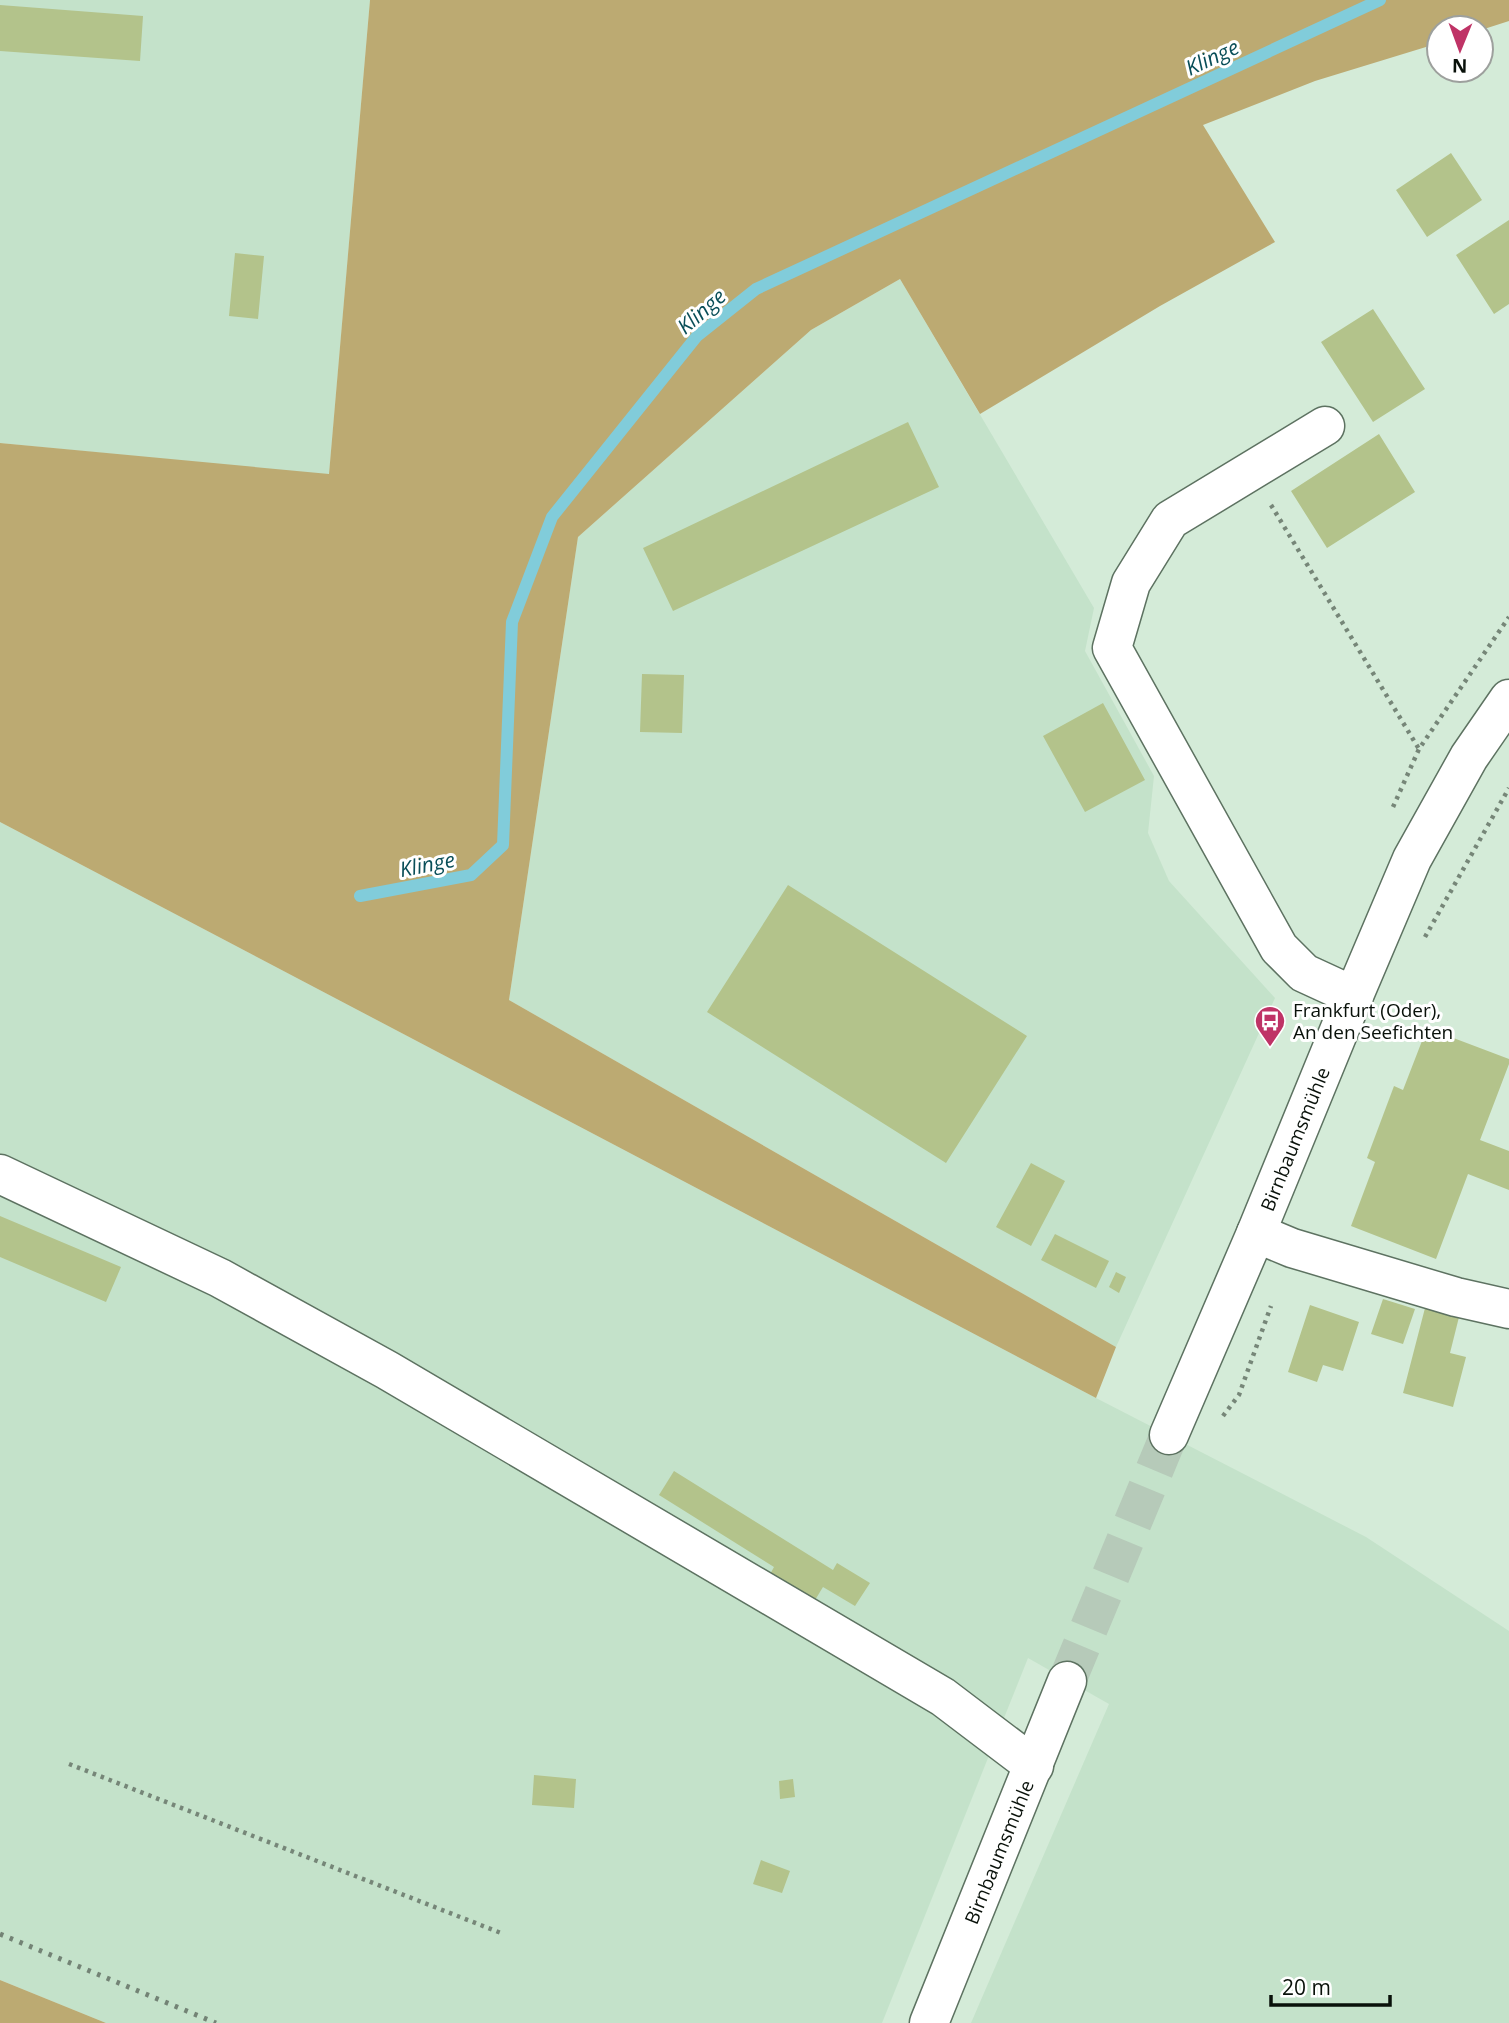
<svg xmlns="http://www.w3.org/2000/svg" width="1509" height="2023" font-family="'Open Sans',sans-serif">
<style>
.built{fill:#c4e2ca}
.forest{fill:#bcaa72}
.lines{fill:none;stroke-linecap:round;stroke-linejoin:round}
.stream{stroke:#81ccda;stroke-width:12}
.building{fill:#b3c38b}
.major-tunnel{stroke:#b6cab9;stroke-width:38;stroke-dasharray:38 19;stroke-linecap:butt}
.minor-casing{stroke:#5d7261;stroke-width:41}
.major-casing{stroke:#5d7261;stroke-width:41}
.path{stroke:#768678;stroke-width:4.5;stroke-dasharray:3.5 5;stroke-linecap:butt}
.minor{stroke:#fff;stroke-width:38}
.major{stroke:#fff;stroke-width:38}
.rail{stroke:#738375;stroke-width:5;stroke-dasharray:3.5 7;stroke-linecap:butt}
.labels{text-anchor:middle;dominant-baseline:central;stroke-width:6;stroke-linejoin:round;paint-order:stroke}
.poi-label{font-size:19px;fill:#09110a;stroke:#fff;text-anchor:start}
.street-label{font-size:19px;fill:#09110a;stroke:#fff}
.water-label{font-size:21px;font-style:italic;fill:#094e58;stroke:#fff}
</style>
<rect width="100%" height="100%" fill="#d4ebd8"/>
<!-- built -->
<path class="built" d="M0 0H370L329 475 0 443Z
M900 279 1094 608 1085 651 1154 776 1148 833 1169 881 1275 998 1116 1347 509 1000 578 537 811 330Z
M0 822 1096 1398 1366 1537 1509 1631V2023H971L1109 1704 1028 1658 882 2023H106L0 1980Z"/>
<!-- forest -->
<path class="forest" d="M370 0H1509V21L1481 30V28H1439V43L1315 81 1203 125 1275 242 1160 306 980 414 900 279 811 330 578 537 509 1000 1116 1347 1096 1398 0 822V443L329 474Z
M0 1980 106 2023H0Z"/>
<g class="lines">
<!-- stream -->
<path class="stream" d="M360 896 471 875 503 845 512 622 552 517 697 336 756 289 1380 0"/>
</g>
<!-- building -->
<path class="building" d="M0 5 143 16 140 61 0 51Z
M1451 153 1482 200 1427 237 1396 190Z
M1509 220V304L1494 314 1456 255Z
M235 253 264 256 258 319 229 316Z
M1373 309 1425 389 1373 422 1321 342Z
M908 422 939 487 673 611 643 548Z
M1379 434 1415 492 1327 548 1291 491Z
M642 674 684 675 682 733 640 732Z
M1103 703 1145 780 1085 812 1043 736Z
M788 885 1027 1036 946 1163 707 1012Z
M1427 1028 1509 1059V1064L1480 1140 1509 1151V1190L1468 1174 1436 1259 1351 1226 1375 1162 1367 1158 1394 1086 1403 1090Z
M1031 1163 1065 1181 1031 1246 996 1227Z
M0 1216 121 1267 106 1302 0 1257Z
M1055 1234 1109 1261 1096 1288 1041 1260Z
M1116 1272 1126 1277 1119 1293 1109 1287Z
M1383 1299 1415 1309 1403 1344 1371 1334Z
M1310 1305 1359 1322 1343 1371 1323 1365 1317 1382 1288 1372Z
M1425 1308 1459 1317 1450 1353 1466 1357 1453 1407 1403 1393Z
M674 1471 833 1570 837 1563 870 1583 855 1606 823 1587 812 1605 768 1578 774 1567 659 1495Z
M534 1775 576 1779 574 1808 532 1805Z
M793 1779 795 1797 780 1799 779 1781Z
M761 1860 790 1871 782 1893 753 1884Z"/>
<g class="lines">
<!-- major-tunnel -->
<path class="major-tunnel" d="M1067 1681 1169 1435"/>
<!-- minor casing -->
<g class="minor-casing">
<path id="minor" d="M1325 426 1170 520 1131 583 1112 648 1279 948 1304 973 1354 996
M0 1174 220 1278 387 1370 943 1697 1034 1766
M1256 1233 1292 1248 1456 1297 1509 1309"/>
</g>
<!-- major casing -->
<g class="major-casing">
<path id="major" d="M1169 1435 1256 1233 1341 1026 1412 859 1469 757 1509 699
M929 2023 1067 1681"/>
</g>
<!-- path -->
<path class="path" d="M1271 505 1419 749
M1393 807 1419 749 1509 617
M1425 937 1509 788
M1223 1416 1239 1395 1271 1306
M69 1764 501 1933"/>
<!-- minor -->
<use href="#minor" class="minor"/>
<!-- major -->
<use href="#major" class="major"/>
<!-- rail -->
<path class="rail" d="M0 1934 216 2023"/>
</g>
<!-- icons -->
<defs>
<g id="bus-pin" transform="scale(1.575)"><path d="M0 17L-7.5 6A9.5 9.5 0 1 1 7.5 6Z" fill="#bf3366" stroke="#fff"/><path d="M-5-6H5V4H4V6H2V4H-2V6H-4V4H-5ZM-3.5-4V0h7V-4ZM-3.5 1.2v1.5H-2V1.2ZM2 1.2v1.5H3.5V1.2Z" fill="#fff"/></g>
</defs>
<g fill-rule="evenodd">
<use href="#bus-pin" x="1270" y="1021"/>
</g>
<g class="labels">
<!-- poi labels -->
<g class="poi-label">
<text x="1293" y="1010">Frankfurt (Oder),<tspan x="1293" dy="22">An den Seefichten</tspan></text>
</g>
<!-- street labels -->
<g class="street-label">
<text transform="translate(1295 1139) rotate(-68)">Birnbaumsmühle</text>
<text transform="translate(999 1852) rotate(-68)">Birnbaumsmühle</text>
</g>
<!-- water labels -->
<g class="water-label">
<text transform="translate(1212 57) rotate(-25)">Klinge</text>
<text transform="translate(701 311) rotate(-41)">Klinge</text>
<text transform="translate(427 864) rotate(-11)">Klinge</text>
</g>
</g>
<!-- north arrow -->
<g transform="translate(1460 49) rotate(181)"><circle r="33" fill="#ffffff" stroke="#9da09d" stroke-width="2"/>
<path d="M0-5L12 26L0 18L-12 26Z" fill="#bf3366"/>
<text y="-10" font-size="19" font-weight="bold" text-anchor="middle" fill="#09110a">N</text>
</g>
<!-- scale -->
<path d="M1271 1995v10h119v-10" fill="none" stroke="#09110a" stroke-width="3.5"/>
<text x="1282" y="1995" font-size="21" fill="#09110a" stroke="#ffffff" stroke-width="5" paint-order="stroke">20 m</text>
</svg>
